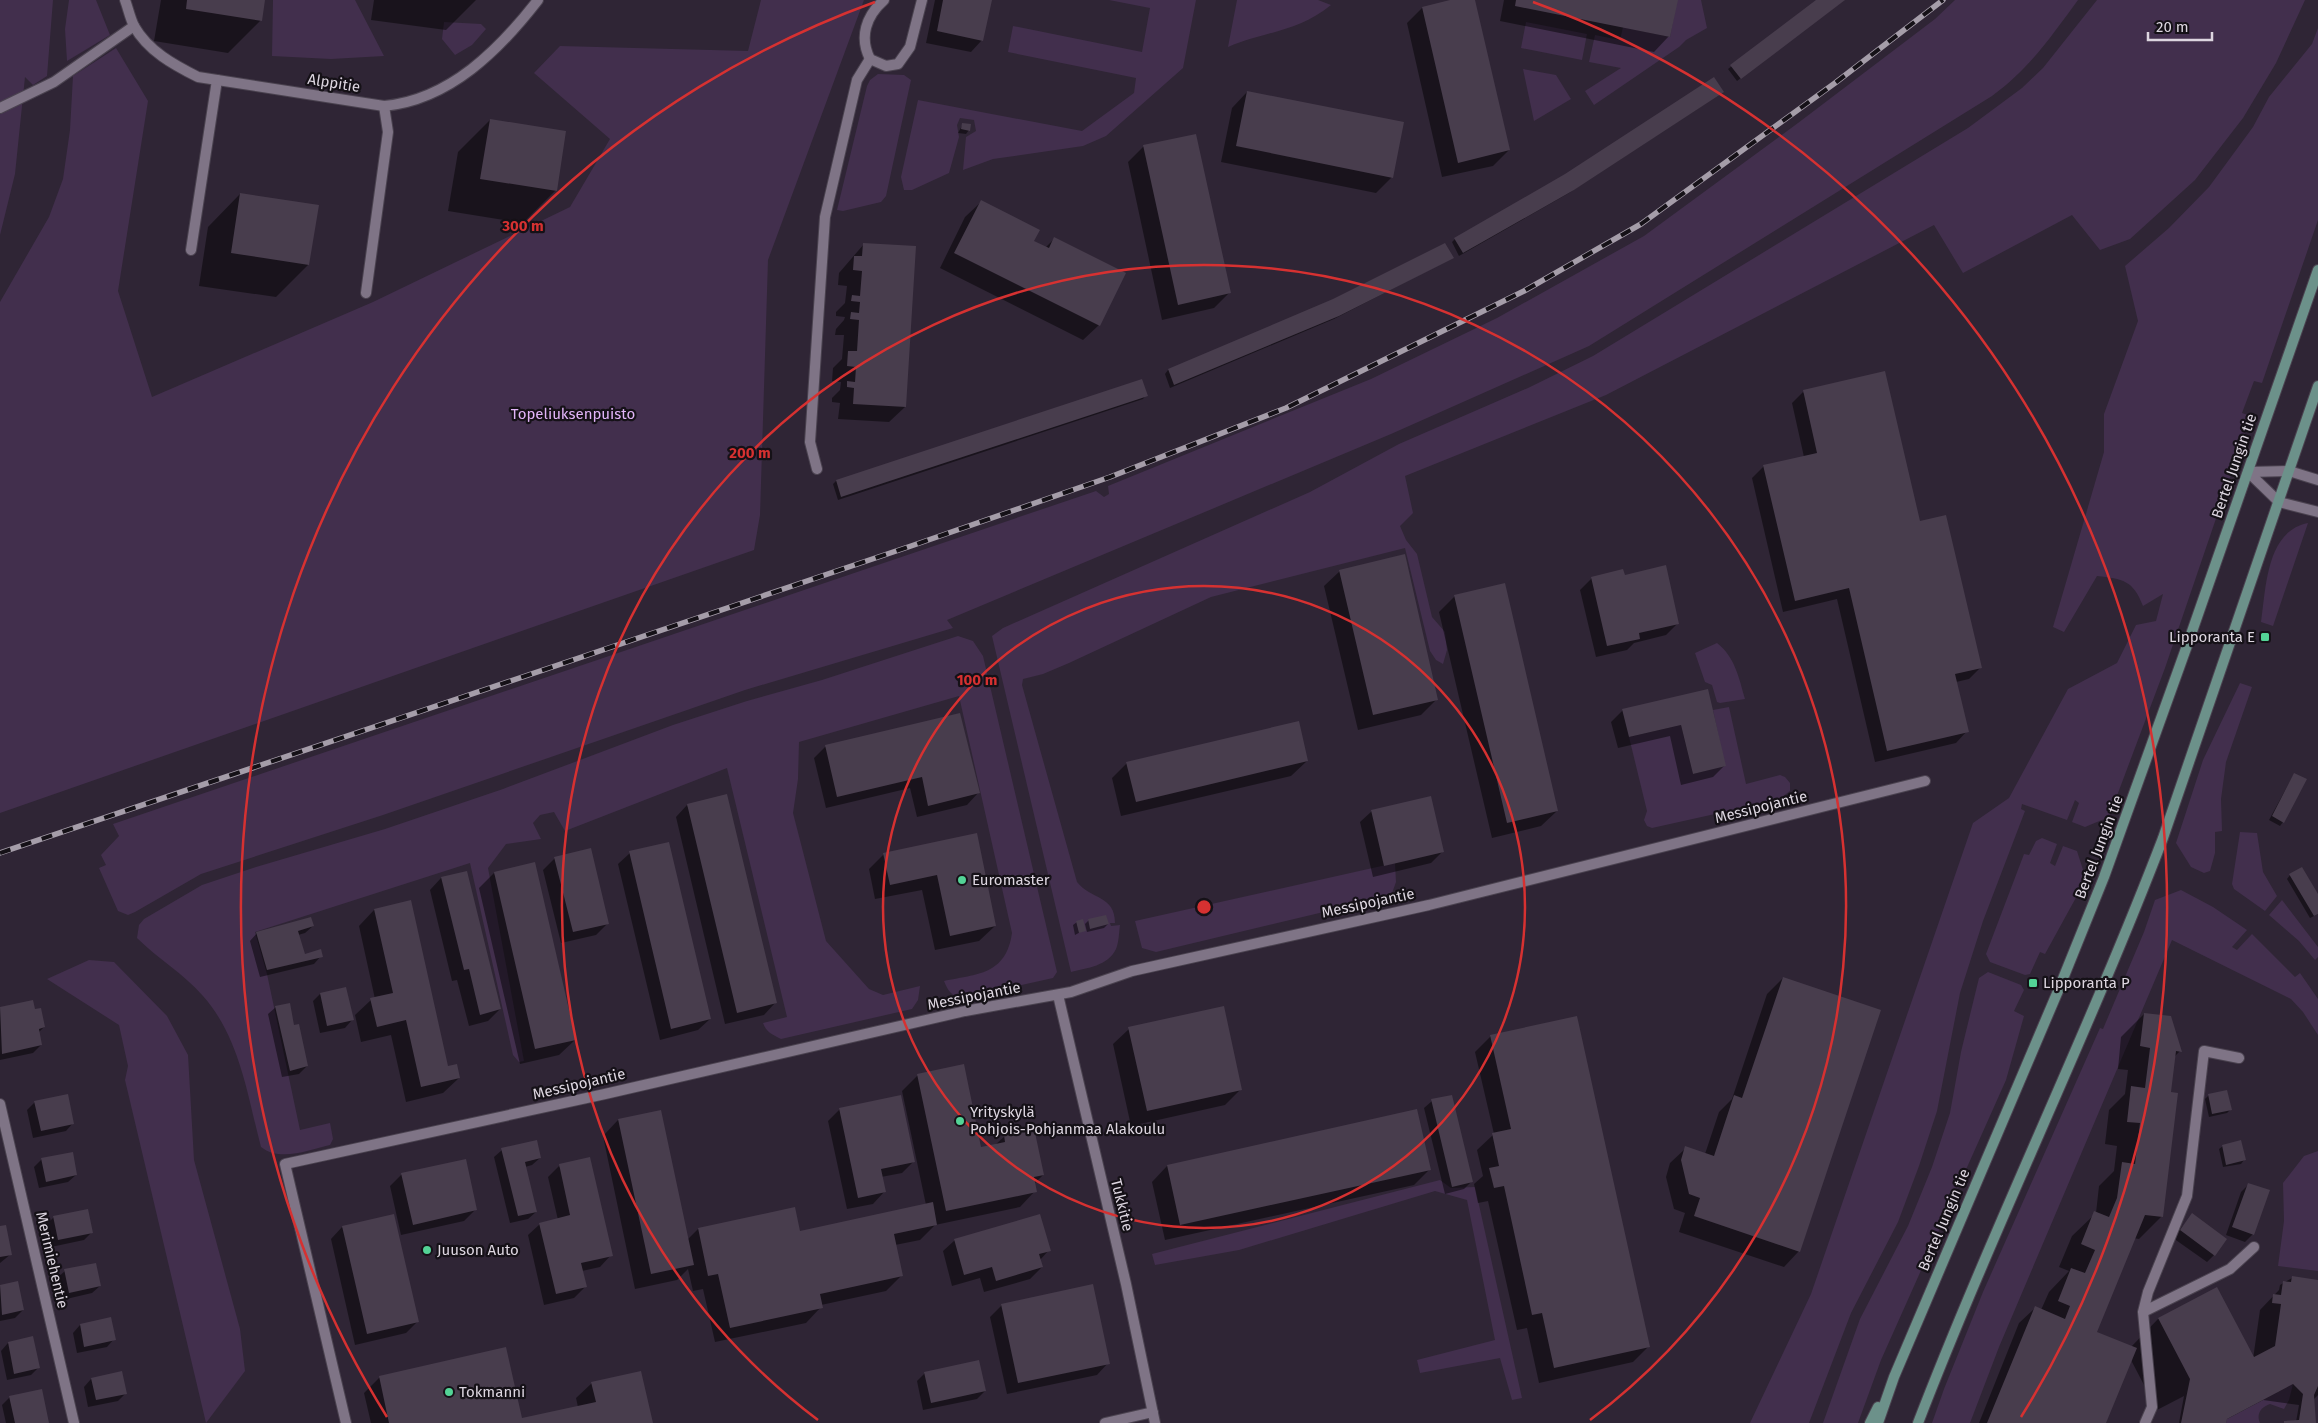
<svg xmlns="http://www.w3.org/2000/svg" width="2318" height="1423" font-family="'Fira Sans',sans-serif">
<style>
.green{fill:#422f4d}
.shadow{fill:#0007}
.building{fill:#483d4d}
.lines{fill:none;stroke-linecap:round;stroke-linejoin:round}
.lane-casing{stroke:#4a424f;stroke-width:12}
.street-casing{stroke:#4a424f;stroke-width:12}
.secondary-casing{stroke:#4a424f;stroke-width:12}
.lane{stroke:#7f7486;stroke-width:10}
.street{stroke:#7f7486;stroke-width:10}
.secondary{stroke:#6c918a;stroke-width:10}
.rail-casing{stroke:#a59da9;stroke-width:5.5}
.rail{stroke:#151117;stroke-width:4;stroke-dasharray:11;stroke-linecap:butt}
.ring{fill:none;stroke:#d63131;stroke-width:2.5}
.poi-dot{fill:#53d396;stroke:#151117;stroke-width:2}
.labels{text-anchor:middle;dominant-baseline:central;stroke-width:4.5;stroke-linejoin:round;paint-order:stroke}
.street-label{font-size:15px;fill:#ddd6e0;stroke:#151117}
.park-label{font-size:15px;fill:#e1b4f8;stroke:#151117}
.poi-label{font-size:15px;fill:#ddd6e0;stroke:#151117;text-anchor:start}
.centre{fill:#d63131;stroke:#151117;stroke-width:2.5}
.ring-label{font-size:15px;text-anchor:middle;font-weight:bold;fill:#d63131;stroke:#151117;stroke-width:4.5;stroke-linejoin:round;paint-order:stroke}
</style>
<rect width="100%" height="100%" fill="#2f2535"/>
<!-- green -->
<path class="green" d="M0 0H53L47 76 33 85 25 77 15 174 0 235Z
M69 0H96L110 35 67 61 65 29Z
M273 0H355L384 56 331 59 272 56Z
M761 0H864L768 260 760 515 754 550 0 813V302L49 217 63 179 70 130 73 76 116 48 148 101 118 291 152 397 373 302 570 207 610 139 534 73 560 46 748 51Z
M1109 0H1196L1183 68 1106 136 1083 146 993 159 963 170 966 137 976 131 974 120 960 118 957 125 959 137 949 173 912 190H904L901 177 918 100 1082 131 1134 93 1136 78 1008 52 1013 26 1142 52 1150 8Z
M1237 0H1318L1331 5C1298 32 1266 31 1228 47Z
M1677 0H1701L1707 28 1686 40 1679 47 1594 105 1585 91 1621 68 1589 62 1595 35 1620 40 1623 27 1670 37Z
M1955 0H2078C2050 38 2030 68 1992 96L1589 346 1391 434 947 620 953 628 745 690 383 815 201 874 135 912 128 915 118 911 99 868 106 865 101 855 119 836 113 824 1096 491 1104 497 1109 494 1108 486 1371 379 1497 318 1644 236 1798 123 1935 19Z
M2097 0H2305L2276 63 2243 118 2195 180 2130 239 2100 250 2072 215 1963 273 1934 225 1606 395 1405 476 1413 513 1400 526 1406 540 1417 554 1432 617 1445 632 1447 650 1443 664 1436 660 1430 651 1405 548 1211 597 1069 663 1043 674 1023 679 1022 685 1077 882C1091 900 1115 895 1115 923H1110L1111 926 1120 925C1119 932 1119 942 1116 949 1108 966 1087 968 1071 972L992 636 1003 628 1310 492 1399 444 1528 388 1593 356 1968 128 2022 88 2043 68Z
M444 22 481 24 486 29 472 45 455 55 442 39Z
M1526 22 1587 34 1582 60 1521 48Z
M2318 28V220L2262 383 2254 381 2242 413 2251 416 2165 668 2109 817 2085 827 2072 822 2079 803 2075 800 2067 820 2022 804 2021 809 2025 811 1983 921 1960 993 1937 1111 1919 1166 1898 1222 1851 1313 1809 1423H1750L1811 1294 1973 823 2009 798 2068 689 2117 663 2136 625 2156 621 2163 594 2143 606C2133 580 2123 579 2097 576L2064 632 2053 627 2104 452V414L2138 321 2125 266 2169 228 2209 187 2253 127 2269 97 2312 44Z
M1523 69 1556 75 1571 99 1534 121Z
M878 74 904 75 911 80 886 196 881 202 843 211 837 210 867 86 870 80Z
M2308 523 2273 626 2261 622C2266 589 2266 531 2308 523Z
M958 636 973 641 983 656 1057 972 1053 978 963 998C951 996 948 991 944 981 977 974 1006 975 1012 933L959 696 799 742 798 779 793 813 826 941 869 989 883 995 920 986 918 1000 912 1009 781 1039C773 1035 766 1032 763 1023L787 1017 727 768 565 831 554 812 540 815 533 823 541 839 506 844 488 868 524 1061 519 1062 513 1055 470 863 255 932 267 974 300 1130 330 1123 333 1139 330 1145C309 1150 280 1162 261 1147 247 1094 240 1038 203 996 183 973 158 959 137 938L139 925 144 919 202 885 256 867 385 829 503 789 673 725 747 701 822 680Z
M1717 643C1735 657 1739 678 1745 699L1720 703 1717 702 1712 685 1705 682 1695 653Z
M2240 683 2252 687 2226 762 2221 799 2222 831 2215 832V853L2210 871 2204 873 2191 867 2176 843 2203 760Z
M1729 707 1746 784 1780 775 1785 777 1790 783V791L1778 800 1652 828 1647 826 1644 820 1647 811 1629 737 1681 725 1693 774 1725 766 1713 710Z
M2240 832 2257 833 2263 872 2277 896 2265 911 2234 889 2232 884Z
M2042 838 2057 844 2050 863 2055 866 2063 846 2077 851 2085 876 2084 883 2045 954 2040 952 2030 974 2025 975 1990 962 1986 954 2024 854 2029 855 2036 841Z
M1395 863 1396 882 1391 896 1156 952 1142 948 1135 921Z
M2181 890 2213 907 2247 930 2232 947 2237 950 2252 934 2295 977 2300 973 2318 999V1035L2303 1012 2291 999 2172 940 1999 1347 1970 1423H1932L1944 1389 1983 1292 2100 1028 2103 1029 2144 932 2155 900Z
M2282 900 2318 947V957L2315 960 2299 941 2269 915Z
M89 960 114 962 167 1016 188 1055 194 1160 240 1329 245 1371 206 1423 125 1080 128 1066 119 1025 47 979Z
M1988 972 2021 985 2024 990 2014 1011 2024 1016 2006 1080 1881 1360 1858 1423H1823L1860 1319 1908 1226 1932 1167 1950 1113 1961 1052 1979 978Z
M2318 1151V1271L2278 1266 2284 1221 2283 1183 2304 1156Z
M1440 1180 1451 1188 1475 1187 1522 1398 1512 1400 1500 1358 1420 1373 1417 1360 1495 1340 1467 1200 1435 1191 1239 1250 1155 1265 1152 1254Z
M2293 1384 2289 1400 2284 1409 2270 1404C2261 1407 2256 1414 2260 1423H2226L2227 1419Z"/>
<!-- shadow -->
<path class="shadow" d="M161 0H264L260 21 228 53 154 41Z
M374 0H476L446 30 371 20Z
M935 0H991L982 40 971 52 926 43Z
M1456 0H1474L1509 150 1493 166 1442 177 1407 23 1422 8Z
M1504 0H1676L1669 36 1654 52 1500 21Z
M1818 0H1844L1737 81 1728 69Z
M1247 92 1392 177 1376 193 1221 162 1232 108Z
M1719 95 1569 193 1459 256 1452 242 1455 239Z
M490 120 556 190 523 223 448 211 458 152Z
M963 124 969 130 966 134 958 133Z
M1195 135 1229 293 1214 308 1162 320 1128 162 1143 147Z
M240 194 317 206 308 265 276 297 199 286 208 227Z
M981 202 1032 242 1045 248 1054 239 1099 325 1083 340 940 268 965 217Z
M864 244 905 407 889 422 838 419 840 403 832 402V398L840 390 841 382 832 381 833 368 842 359 844 335H835L836 329 844 320 845 317 836 316V312L845 303 847 286 838 285 839 273Z
M1452 258 1334 319 1170 388 1165 374 1168 370 1334 300Z
M1803 392 1919 523 1981 667 1969 679 1956 682 1967 731 1956 743 1875 762 1837 599 1783 612 1752 478 1764 466 1804 457 1792 403Z
M1146 395 1143 399 838 500 833 484 836 481Z
M1340 571 1437 699 1421 715 1358 730 1324 586Z
M1592 578 1678 623 1666 635 1634 643 1627 650 1596 657 1580 590Z
M1455 596 1557 811 1541 826 1492 838 1439 612Z
M1707 691 1724 766 1713 777 1681 785 1670 736 1618 748 1611 722 1623 710Z
M825 747 978 793 967 805 917 817 910 788 826 808 814 758Z
M1307 761 1291 776 1121 816 1112 778 1127 763Z
M2294 774 2283 822 2280 826 2269 820Z
M687 805 775 1003 764 1015 725 1024 676 817Z
M1372 811 1442 852 1431 863 1373 877 1360 822Z
M976 835 995 926 979 941 935 950 922 890 875 899 869 869 884 854Z
M630 853 710 1019 698 1030 660 1040 618 864Z
M555 858 608 923 596 935 561 943 543 870Z
M466 872 500 1009 488 1021 469 1026 457 980 452 981 430 890 441 878Z
M494 873 575 1040 559 1055 520 1064 479 888Z
M2290 875 2318 896V914L2310 918 2287 879Z
M410 902 447 1068 459 1078 443 1093 406 1102 391 1035 361 1042 355 1015 371 1000 375 999 359 926 374 910Z
M1089 920 1108 924 1104 928 1087 932 1085 924Z
M1077 922 1084 930 1075 935 1073 925Z
M313 926 305 933 298 935 304 955 321 956 314 964 260 977 250 941 257 933Z
M1783 978 1799 1251 1784 1267 1679 1232 1685 1213 1674 1209 1666 1177 1670 1163 1686 1148 1705 1154 1719 1112 1732 1099 1767 994Z
M320 994 352 1020 345 1028 320 1033 313 1001Z
M32 1001 34 1011 44 1027 38 1033 41 1045 33 1053 0 1060V1008Z
M276 1007 307 1066 299 1074 282 1077 268 1014Z
M2144 1014 2180 1051 2174 1057 2170 1093 2162 1216 2139 1239 2133 1238 2094 1332 2131 1347 2158 1319 2216 1289 2253 1359 2260 1310 2279 1290 2280 1285 2292 1278 2318 1281V1395L2313 1400 2314 1423H2284L2296 1422 2299 1405 2263 1400 2225 1420V1423H2179L2184 1396 2157 1410 2131 1360 2105 1423H1979L2019 1323 2035 1308 2041 1310 2049 1292 2069 1271 2059 1267 2072 1236 2096 1213 2099 1186 2114 1171 2117 1146 2105 1144 2109 1110 2125 1094 2128 1070 2118 1069 2121 1037Z
M1129 1029 1241 1089 1225 1105 1131 1126 1113 1044Z
M1491 1036 1649 1346 1633 1362 1539 1383 1527 1328 1517 1330 1488 1201 1478 1203 1474 1184 1483 1176 1477 1150 1494 1134 1475 1052Z
M963 1066 980 1149 995 1145 1005 1136 1043 1175 1034 1184 1035 1191 1020 1207 935 1225 920 1240 895 1245 901 1276 886 1291 821 1305V1307L806 1323 715 1342 703 1289 693 1291 688 1269 677 1280 635 1289 603 1136 618 1120 660 1111 687 1240 698 1229 799 1232 926 1205 902 1091 917 1076Z
M2209 1095 2230 1110 2227 1113 2209 1117 2205 1099Z
M1432 1101 1471 1182 1464 1189 1445 1194 1424 1108Z
M35 1102 73 1123 66 1131 33 1138 27 1110Z
M840 1109 914 1161 902 1173 881 1177 884 1192 873 1204 847 1209 828 1121Z
M2223 1146 2244 1160 2241 1164 2223 1167 2219 1149Z
M502 1150 540 1158 532 1165 525 1167 536 1212 528 1219 510 1223 494 1157Z
M42 1159 76 1175 68 1182 39 1188 34 1167Z
M465 1160 476 1209 464 1221 401 1235 390 1186 401 1175Z
M559 1166 611 1255 600 1267 582 1271 585 1287 574 1298 544 1305 528 1235 540 1224 558 1220 548 1177Z
M1167 1166 1430 1169 1414 1185 1165 1240 1152 1182Z
M2249 1184 2253 1234 2245 1242 2226 1235 2241 1192Z
M2192 1215 2214 1255 2207 1262 2173 1238Z
M54 1217 91 1233 84 1240 51 1247 46 1225Z
M0 1227 11 1254 0 1263Z
M342 1227 418 1321 406 1333 355 1345 331 1239Z
M955 1240 1049 1250 1040 1260 1042 1267 1030 1279 984 1292 980 1278 952 1286 943 1251Z
M65 1271 100 1286 92 1293 62 1300 57 1278Z
M17 1282 23 1310 15 1318 0 1321V1286Z
M1002 1305 1108 1363 1097 1375 1007 1394 990 1317Z
M80 1325 114 1339 107 1347 77 1353 73 1333Z
M8 1343 38 1368 31 1375 7 1380 1 1351Z
M505 1349 521 1420 578 1407 576 1398 592 1383 651 1423H371L364 1393 379 1378Z
M925 1373 985 1391 977 1399 923 1410 917 1381Z
M91 1379 126 1393 118 1401 88 1407 84 1387Z
M10 1397 48 1423H6L2 1405Z"/>
<!-- building -->
<path class="building" d="M187 0H265L262 21 186 9Z
M943 0H992L983 41 937 31Z
M1450 0H1475L1510 150 1458 163 1422 7Z
M1516 0H1678L1670 37 1515 6Z
M1816 0H1845L1741 79 1730 65Z
M1714 77 1724 92 1574 190 1463 253 1454 238 1565 174Z
M1247 91 1404 122 1393 178 1236 146Z
M490 119 566 131 557 191 480 179Z
M962 123 971 124 970 131 961 129Z
M1196 134 1231 293 1178 305 1143 145Z
M240 193 319 205 309 265 231 253Z
M981 200 1040 230 1034 241 1049 248 1054 237 1126 273 1100 326 954 253Z
M863 243 916 246 906 407 853 404 854 388 847 387V381L855 382 856 367 847 366 848 351H857L859 320 850 319 851 312 859 313 860 302 851 301 852 295 860 296 862 271 853 270 854 256H862Z
M1445 243 1454 258 1339 316 1174 385 1168 369 1333 299Z
M1885 371 1920 521 1946 515 1982 668 1955 674 1969 732 1887 751 1849 588 1795 601 1763 465 1817 453 1803 390Z
M1142 379 1148 396 841 497 836 480Z
M1405 554 1438 700 1373 715 1339 570Z
M1666 565 1679 624 1639 633 1640 639 1607 646 1591 577 1623 569 1625 575Z
M1505 583 1558 811 1507 823 1454 595Z
M1708 689 1726 766 1693 774 1681 725 1629 737 1622 709Z
M960 713 980 793 928 806 922 777 837 797 825 745Z
M1299 721 1308 761 1136 802 1126 762Z
M2294 773 2307 779 2284 823 2272 816Z
M727 794 777 1003 737 1013 687 804Z
M1431 796 1444 852 1384 866 1371 810Z
M977 833 996 926 950 936 937 875 890 885 883 853Z
M669 842 711 1019 671 1029 629 851Z
M591 848 609 924 573 932 554 857Z
M535 862 576 1040 535 1049 494 872Z
M2302 867 2318 894V914L2314 916 2289 874Z
M467 871 501 1009 480 1015 469 969 464 970 441 877Z
M411 900 448 1066 457 1064 460 1078 421 1087 406 1020 377 1027 370 998 393 993 374 909Z
M1106 915 1109 924 1090 929 1088 919Z
M311 917 314 926 298 931 305 954 321 949 323 957 267 970 256 932Z
M1083 919 1086 931 1079 933 1076 921Z
M1783 977 1881 1010 1800 1252 1694 1216 1700 1198 1689 1194 1681 1160 1685 1146 1714 1156 1734 1095 1742 1098Z
M346 987 354 1020 327 1026 320 993Z
M33 1000 35 1009 41 1008 45 1027 39 1029 42 1045 2 1054 0 1007Z
M290 1003 294 1025 299 1024 308 1066 290 1071 275 1006Z
M1224 1006 1242 1090 1147 1111 1128 1027Z
M2144 1013 2171 1016 2182 1052 2176 1051 2171 1092 2178 1093 2163 1217 2145 1215 2097 1332 2137 1348 2106 1423H1987L2035 1306 2065 1319 2070 1306 2058 1301 2071 1268 2085 1273 2095 1250 2081 1244 2094 1211 2109 1217 2117 1198 2122 1162 2135 1164 2140 1123 2127 1122 2131 1086 2145 1088 2150 1048 2140 1046Z
M1577 1016 1650 1347 1554 1368 1542 1313 1532 1315 1504 1186 1494 1188 1489 1168 1499 1166 1492 1133 1511 1129 1490 1035Z
M964 1064 981 1147 1005 1142 1004 1135 1034 1128 1044 1175 1034 1177 1037 1192 946 1211 917 1074Z
M2227 1090 2232 1110 2212 1114 2208 1094Z
M68 1094 74 1124 41 1131 34 1101Z
M901 1095 915 1162 881 1169 886 1192 858 1198 839 1108Z
M1452 1095 1473 1182 1452 1187 1431 1099Z
M1417 1109 1431 1170 1180 1225 1167 1165Z
M661 1110 694 1265 651 1274 618 1119Z
M537 1140 541 1158 525 1162 537 1212 518 1216 501 1148Z
M2241 1140 2246 1160 2226 1165 2222 1145Z
M73 1152 77 1175 46 1182 41 1158Z
M590 1157 613 1256 581 1263 587 1287 556 1294 539 1223 570 1215 559 1164Z
M466 1159 477 1210 413 1225 401 1173Z
M2248 1183 2270 1190 2254 1235 2232 1227Z
M933 1202 937 1225 894 1234 903 1276 820 1294 823 1308 730 1328 718 1274 708 1276 698 1228 795 1207 800 1231Z
M88 1209 93 1233 58 1240 53 1216Z
M2192 1213 2227 1239 2215 1256 2180 1230Z
M394 1214 419 1322 367 1334 342 1226Z
M1040 1214 1051 1251 1039 1254 1043 1267 996 1281 992 1267 964 1275 954 1239Z
M6 1225 12 1255 0 1257V1226Z
M96 1263 101 1286 69 1293 64 1269Z
M2292 1276 2318 1280V1386L2314 1395 2316 1423H2284V1421L2299 1420 2303 1394 2293 1384 2227 1419 2226 1423H2181L2190 1379 2158 1318 2217 1287 2254 1357 2275 1346 2281 1304 2272 1303 2273 1294 2281 1295 2283 1281 2291 1282Z
M18 1281 24 1310 2 1315 0 1285Z
M1093 1284 1110 1364 1018 1383 1001 1304Z
M111 1317 116 1340 84 1347 80 1324Z
M33 1336 40 1368 14 1374 8 1342Z
M506 1347 522 1418 596 1402 591 1382 641 1371 653 1423H389L379 1376Z
M979 1360 986 1391 931 1403 924 1372Z
M122 1371 127 1394 96 1400 91 1378Z
M42 1389 49 1423H15L9 1396Z"/>
<g class="lines">
<!-- lane casing -->
<g class="lane-casing">
<path id="lane" d="M0 108 54 82 134 26
M191 250 217 80
M366 293 388 132 384 106
M817 469 810 442 825 217 857 80 870 59"/>
</g>
<!-- street casing -->
<g class="street-casing">
<path id="street" d="M125 0C128 8 130 18 134 26 148 51 174 65 198 77L384 106C450 100 500 49 538 0
M884 0C866 16 859 37 870 59L886 66 898 64 910 47 922 0
M2248 472 2279 502 2318 512
M2248 472 2289 471 2318 480
M1058 995 1126 1284 1155 1423
M0 1104 74 1423
M2143 1312 2230 1269 2254 1247
M346 1423 285 1164 605 1094 965 1011 1071 992 1132 971 1429 905 1925 781
M1105 1423 1153 1412
M2145 1423 2152 1407 2143 1312 2148 1292 2187 1196 2204 1051 2239 1058"/>
</g>
<!-- secondary casing -->
<g class="secondary-casing">
<path id="secondary" d="M1870 1423 1878 1407
M1878 1423 1894 1377 2058 991 2104 877 2188 643 2318 270
M1918 1423C1994 1226 2087 1036 2163 838L2318 386"/>
</g>
<!-- lane -->
<use href="#lane" class="lane"/>
<!-- street -->
<use href="#street" class="street"/>
<!-- secondary -->
<use href="#secondary" class="secondary"/>
<!-- rail casing -->
<g class="rail-casing">
<path id="rail" d="M0 853 911 546 1110 477 1286 408 1524 291 1641 224 1835 83 1943 0"/>
</g>
<!-- rail -->
<use href="#rail" class="rail"/>
</g>
<!-- distance rings -->
<g class="ring">
<circle cx="1204" cy="907" r="321"/>
<path d="M818 1420A642 642 0 1 1 1590 1420"/>
<path d="M387 1417A963 963 0 0 1 875 2M1533 2A963 963 0 0 1 2021 1417"/>
</g>
<!-- markers -->
<g class="poi-dot">
<rect x="2260" y="632" width="10" height="10" rx="2.5"/>
<circle cx="962" cy="880" r="5"/>
<rect x="2028" y="978" width="10" height="10" rx="2.5"/>
<circle cx="960" cy="1121" r="5"/>
<circle cx="427" cy="1250" r="5"/>
<circle cx="449" cy="1392" r="5"/>
</g>
<g class="labels">
<!-- street labels -->
<g class="street-label">
<text transform="translate(334 83) rotate(9)">Alppitie</text>
<text transform="translate(2234 466) rotate(-71)">Bertel Jungin tie</text>
<text transform="translate(1761 807) rotate(-14)">Messipojantie</text>
<text transform="translate(2099 847) rotate(-69)">Bertel Jungin tie</text>
<text transform="translate(1368 903) rotate(-12)">Messipojantie</text>
<text transform="translate(974 996) rotate(-11)">Messipojantie</text>
<text transform="translate(579 1084) rotate(-13)">Messipojantie</text>
<text transform="translate(1122 1205) rotate(76)">Tukkitie</text>
<text transform="translate(1944 1220) rotate(-67)">Bertel Jungin tie</text>
<text transform="translate(52 1260) rotate(77)">Merimiehentie</text>
</g>
<!-- park labels -->
<g class="park-label">
<text x="573" y="414">Topeliuksenpuisto</text>
</g>
<!-- poi labels -->
<g class="poi-label">
<text x="2255" y="637" text-anchor="end">Lipporanta E</text>
<text x="972" y="880">Euromaster</text>
<text x="2043" y="983">Lipporanta P</text>
<text x="970" y="1112">Yrityskylä<tspan x="970" dy="17">Pohjois-Pohjanmaa Alakoulu</tspan></text>
<text x="437" y="1250">Juuson Auto</text>
<text x="459" y="1392">Tokmanni</text>
</g>
</g>
<circle cx="1204" cy="907" r="8" class="centre"/>
<g class="ring-label">
<text x="523" y="231">300 m</text>
<text x="750" y="458">200 m</text>
<text x="977" y="685">100 m</text>
</g>
<!-- scale -->
<path d="M2148 32v8h64v-8" fill="none" stroke="#ddd6e0" stroke-width="2.5"/>
<text x="2156" y="32" font-size="15" fill="#ddd6e0" stroke="#151117" stroke-width="4" paint-order="stroke">20 m</text>
</svg>
